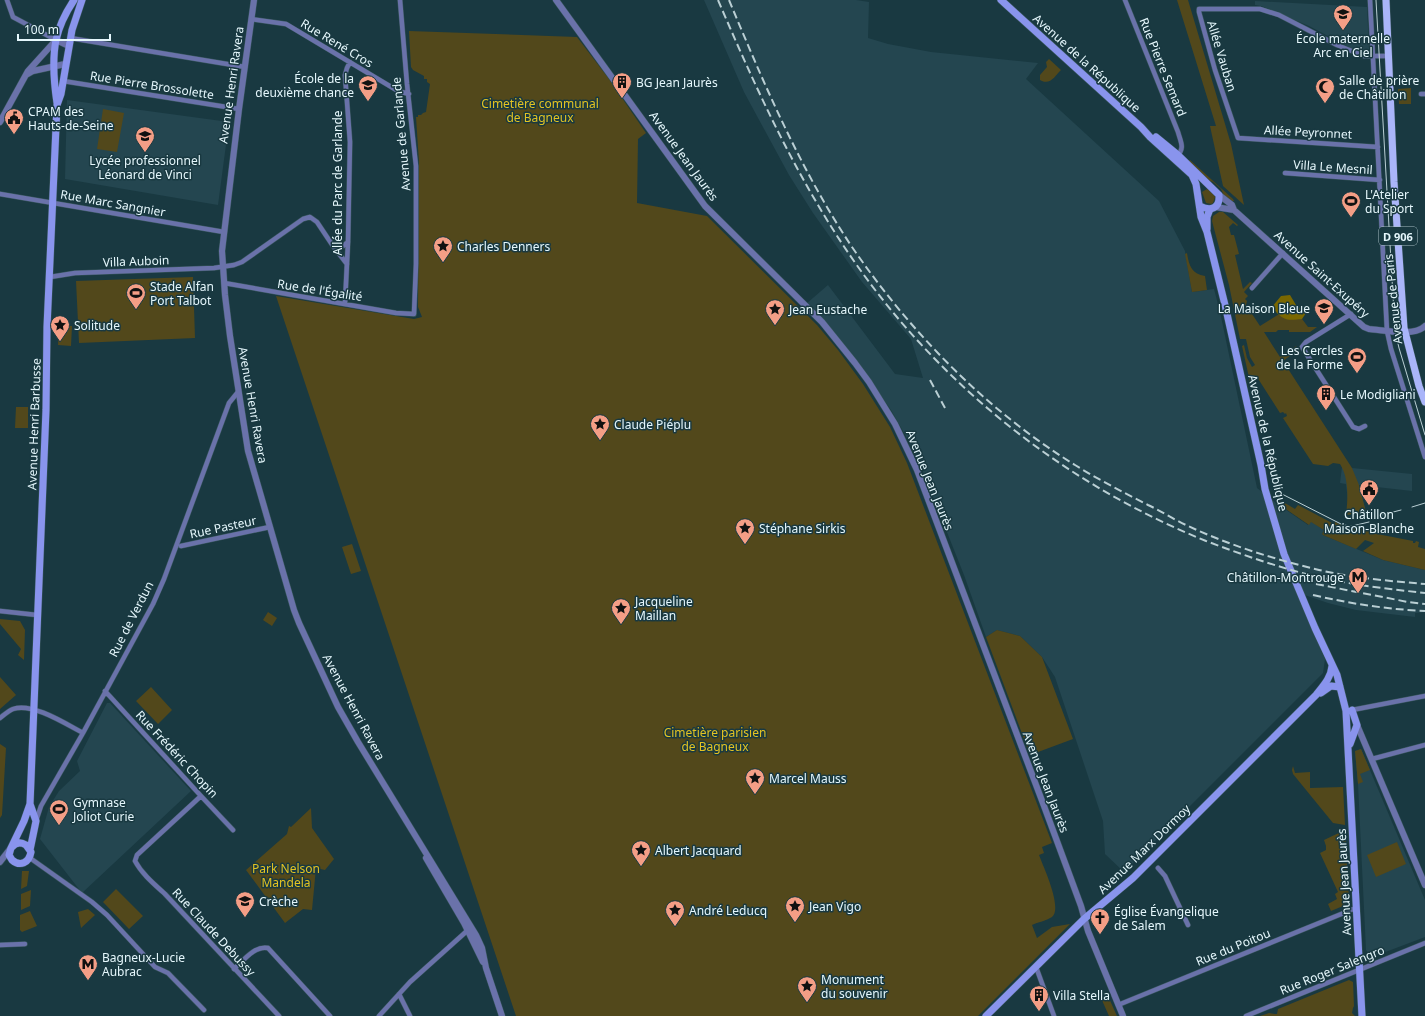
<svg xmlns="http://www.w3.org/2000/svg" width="1425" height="1016" font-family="'Noto Sans',sans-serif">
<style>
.built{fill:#244650}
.green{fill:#52481b}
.forest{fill:#796701}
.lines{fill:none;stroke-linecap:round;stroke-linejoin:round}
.minor-casing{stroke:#3a575f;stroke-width:5.5}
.tertiary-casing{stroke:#3a575f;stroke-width:7}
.secondary-casing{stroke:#3a575f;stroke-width:8}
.primary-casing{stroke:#3a575f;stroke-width:8}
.minor{stroke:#6a72aa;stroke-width:4.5}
.tertiary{stroke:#6a72aa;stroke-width:6}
.secondary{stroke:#8994ed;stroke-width:7}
.primary{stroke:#aab5f9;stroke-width:7}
.tram{stroke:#bacfd4;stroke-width:1}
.rail{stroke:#bacfd4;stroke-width:2;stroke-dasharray:8 4;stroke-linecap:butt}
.labels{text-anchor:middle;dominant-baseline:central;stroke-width:3;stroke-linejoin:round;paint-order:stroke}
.shield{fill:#193941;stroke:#a8bec4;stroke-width:1}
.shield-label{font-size:11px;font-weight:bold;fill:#e5f7fc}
.poi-label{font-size:12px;fill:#e5f7fc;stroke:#193941;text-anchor:start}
.street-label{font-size:12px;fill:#e5f7fc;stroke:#193941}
.park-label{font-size:12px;fill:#e3c322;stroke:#193941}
</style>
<rect width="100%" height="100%" fill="#193941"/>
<!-- built -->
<path class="built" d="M704 0H856L869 2 868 38 888 44 931 52 1038 63 1026 79 1159 201 1185 251 1192 292 1214 289 1220 312 1257 488 1276 503 1308 525 1311 521 1324 530 1322 534 1323 535 1383 560 1425 570V612L1415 613V617L1356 610 1328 603 1296 592 1325 659 1323 673 1124 872 1105 854 1103 821 1055 677 1042 657 1020 636 997 630 986 637 964 575 916 454 891 410 851 354 806 304 828 285 895 374 923 378 911 339 862 282 813 213 789 175 744 92Z
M1255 1 1367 7 1369 49 1362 54 1309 26 1261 6 1255 5Z
M67 100 229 122 218 205 65 179Z
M1342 467 1412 474V491L1359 485 1366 512 1346 515 1348 501 1346 484 1340 483Z
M107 703H110L191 791 82 893 40 839 49 807 59 791 80 771 77 761Z
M1361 749 1425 900V937L1375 956 1369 954 1366 950 1358 784 1355 751Z"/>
<!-- green -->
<path class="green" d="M1177 0H1188L1231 144 1244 205 1223 186 1210 126H1216Z
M409 31 577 37 609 79 646 133 638 139 637 203 707 216 817 325 838 350 863 384 890 427 907 463 1052 843 1042 847 1044 853 1039 855C1043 866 1063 908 1052 917 1046 921 1038 922 1032 925L1037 938 1052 927 1070 924 978 1016H516L276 296 414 319 422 317 418 307 419 163 416 117H418V115H421L423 113 426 112 430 84 427 82V79H424V76L413 70 411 67Z
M1049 59 1061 70C1055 76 1050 86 1040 80V75L1047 67 1046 62Z
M1411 88V104H1399L1398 89Z
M103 109 124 113 117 152 97 149Z
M1190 160 1233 199 1234 201H1231L1224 196 1221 189 1213 182 1205 179 1188 161Z
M1207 189 1214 194 1215 197 1213 203 1211 204 1206 203 1202 192Z
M1219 212H1223L1238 225 1237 226 1233 223 1229 227 1231 235H1234L1239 254 1235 255 1243 289 1250 282 1252 283 1244 292 1248 296 1245 299 1247 301 1246 305 1260 326 1284 311 1295 300 1291 304 1308 327H1317L1310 332H1289V330H1278L1276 332H1264L1280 357 1296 346 1298 350 1283 361 1352 468 1359 485 1366 512 1346 515C1348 499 1349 478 1340 464L1333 463 1328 466 1313 464 1283 418 1287 416 1286 413 1285 414 1283 412 1280 413 1257 377 1250 382 1242 346 1244 345 1247 358 1252 367 1255 365 1250 357 1246 339H1240L1229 285 1212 221 1213 216Z
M1187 253C1189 266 1192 274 1205 276L1207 290 1192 292 1185 254Z
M193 277 195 338 79 343 76 281Z
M59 326H72L71 346 58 345Z
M16 407H28V428H15Z
M1280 500 1295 509 1298 505 1334 524 1335 522C1344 527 1351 528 1361 526L1362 529 1370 528 1372 533 1413 541V543H1415L1416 541 1419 542 1418 547 1425 549V570L1383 560 1363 551 1374 543 1365 540 1356 549 1323 535 1322 534 1324 530 1311 522 1309 525 1277 503Z
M352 544 361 571 351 574 342 547Z
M268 612 277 618 272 626 263 620Z
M0 619 20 621 25 630 24 660 18 655 21 649 0 624Z
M997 630 1020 636 1042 657 1073 739 1030 755 986 637Z
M0 677 16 695 0 709Z
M151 687 172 710 158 724 136 701Z
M0 744 6 748 2 815 0 818Z
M1361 749 1370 770 1360 774 1363 782 1358 784 1355 751Z
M1293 766 1295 773 1310 772V788L1343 787 1345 825 1333 823 1293 774 1292 770Z
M311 808 312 828 334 859 325 870 316 868 312 910 303 909 285 923 246 870 287 834 289 826 291 827Z
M1345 830 1349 899 1343 906 1331 911 1328 904 1337 899 1335 894 1338 892 1320 853 1326 850V846L1324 840Z
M1397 842 1406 864 1376 877 1367 855Z
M22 871H29L27 886 21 889Z
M116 889 143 916 129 929 103 902Z
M31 890 30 906 21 910V894Z
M88 909 95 915 81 928 78 912Z
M30 911 37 926 22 932 20 930V915Z
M1349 980 1353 982 1354 1006 1353 1008 1352 1013 1355 1016H1260L1269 1013 1275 1014H1277L1278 1009Z
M1108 996 1117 1016H1109L1101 998Z"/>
<!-- forest -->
<path class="forest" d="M1290 295 1296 305 1306 313 1302 319C1286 321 1282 320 1272 307L1281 296Z"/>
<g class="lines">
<!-- minor casing -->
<g class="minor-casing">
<path id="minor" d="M7 0 13 17 56 40
M1125 0 1178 132C1181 143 1185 148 1177 156
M1370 0 1387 331 1391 349 1425 457
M251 19 286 24 398 91 409 94
M70 38 245 67
M63 81 239 109
M1421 94H1425
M1378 147 1238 138 1215 70 1199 12V9H1260L1279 15 1337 45 1364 56H1389
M1285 173 1380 180
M0 194 224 232
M333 246 347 264
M50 277 75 273 214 268 234 265 242 262 303 219 310 217 317 222 333 246H343L348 242
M224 283 396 313 414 314 416 264V166L407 84 400 0
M1252 288 1283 253
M345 304 348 242 350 142 345 75 347 68 350 62
M1351 314 1306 342 1302 347 1353 427 1359 429 1365 426
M181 546 270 527
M0 611 37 615
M105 691 201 796 233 830
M1352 710 1425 696
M0 718C4 715 8 711 13 709 32 702 66 724 83 733
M1372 759 1425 745
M201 796 137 855 135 861C142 874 154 884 165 894L279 1016
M36 821 41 806 83 733 153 604 164 579 229 403 238 392
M30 858 92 902 107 915 155 967 168 973 204 1010
M1158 868 1165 876 1188 925
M0 945 25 944
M1036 967 1054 1016
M234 969C243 961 255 945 268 948L330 1016
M399 994 410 1016
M1118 1005 1356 908
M379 1016 410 982 468 930
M1246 1016 1425 943"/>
</g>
<!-- tertiary casing -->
<g class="tertiary-casing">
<path id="tertiary" d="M254 0 239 109 222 251 225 295 230 336 248 451 294 610 299 623 338 707 358 742 476 935 482 948 486 968 502 1016
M556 0 705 206 822 322 855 363 869 382 895 424 917 470 1044 806 1081 906 1088 931 1123 1016
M26 75 33 71 65 64
M0 122 28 71 56 40 69 46
M1219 195 1232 205 1234 210 1364 327 1369 329C1384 330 1414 337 1425 326
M1216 207 1234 210
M1357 725 1425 885
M426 858 464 923 483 962
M0 862 10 849"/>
</g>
<!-- secondary casing -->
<g class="secondary-casing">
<path id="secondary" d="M1001 0 1141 127 1150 137 1192 175 1196 184 1201 217 1207 232 1225 305 1261 465 1265 489 1284 554 1315 628 1337 675 1346 711 1362 1016
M57 103C54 83 52 60 56 40 59 26 66 12 74 0
M1156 137 1178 155 1219 195C1220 208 1211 212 1200 206
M1207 229V217L1210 209
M1321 693 1331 686 1340 687
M1350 744 1357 725 1352 710
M30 804 36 821 30 850
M12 847C16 842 21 842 26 845L31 852C29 863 20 867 12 860L9 855 11 848 24 821 30 804 46 410 47 327 57 105 61 94 72 30 82 0
M986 1016 1084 919 1133 878 1316 695C1323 686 1331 678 1332 666"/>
</g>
<!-- primary casing -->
<g class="primary-casing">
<path id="primary" d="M1386 0 1394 182 1404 328 1419 386 1425 402"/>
</g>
<!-- minor -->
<use href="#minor" class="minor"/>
<!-- tertiary -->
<use href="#tertiary" class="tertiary"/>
<!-- secondary -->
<use href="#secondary" class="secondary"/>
<!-- primary -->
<use href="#primary" class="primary"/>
<!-- tram -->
<path class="tram" d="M1376 0 1395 331 1399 348 1425 435
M1274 490 1343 525 1352 526 1369 522
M1412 507 1425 503
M1378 516 1401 510"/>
<!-- rail -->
<path class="rail" d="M718 0C754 84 792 168 843 245 931 378 1058 481 1206 541 1243 555 1280 568 1318 577 1353 585 1389 589 1425 593
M729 0C764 84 801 171 852 247 911 333 986 410 1075 465 1099 480 1123 492 1148 505 1161 511 1173 519 1186 525 1228 545 1274 559 1319 570 1354 578 1390 581 1425 584
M930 380 945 408
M1316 584 1408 602 1425 604
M1313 595C1352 604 1385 609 1425 611"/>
</g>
<!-- icons -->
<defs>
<g id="school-pin" transform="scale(1)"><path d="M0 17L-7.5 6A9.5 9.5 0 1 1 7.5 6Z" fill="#f49e86" stroke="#193941"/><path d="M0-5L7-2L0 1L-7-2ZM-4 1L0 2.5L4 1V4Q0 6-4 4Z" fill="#111"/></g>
<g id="building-pin" transform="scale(1)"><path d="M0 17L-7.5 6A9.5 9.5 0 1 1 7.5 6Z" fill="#f49e86" stroke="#193941"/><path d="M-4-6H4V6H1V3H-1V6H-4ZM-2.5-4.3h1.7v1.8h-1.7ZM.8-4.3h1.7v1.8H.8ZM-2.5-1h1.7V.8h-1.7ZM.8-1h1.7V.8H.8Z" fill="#111"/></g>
<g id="mosque-pin" transform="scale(1)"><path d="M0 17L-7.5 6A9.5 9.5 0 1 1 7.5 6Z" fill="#f49e86" stroke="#193941"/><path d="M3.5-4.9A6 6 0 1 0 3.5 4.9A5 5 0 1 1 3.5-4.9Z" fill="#111"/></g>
<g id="civic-pin" transform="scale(1)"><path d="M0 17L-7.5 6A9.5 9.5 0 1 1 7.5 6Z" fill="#f49e86" stroke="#193941"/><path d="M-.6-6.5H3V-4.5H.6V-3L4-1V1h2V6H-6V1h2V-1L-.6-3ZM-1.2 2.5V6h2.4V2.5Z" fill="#111"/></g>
<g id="stadium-pin" transform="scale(1)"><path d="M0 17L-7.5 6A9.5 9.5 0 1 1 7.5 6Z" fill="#f49e86" stroke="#193941"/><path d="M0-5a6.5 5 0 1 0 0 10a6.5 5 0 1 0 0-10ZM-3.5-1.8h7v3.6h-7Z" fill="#111"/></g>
<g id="sight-pin" transform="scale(1)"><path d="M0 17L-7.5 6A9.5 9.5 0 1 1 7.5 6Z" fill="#f49e86" stroke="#193941"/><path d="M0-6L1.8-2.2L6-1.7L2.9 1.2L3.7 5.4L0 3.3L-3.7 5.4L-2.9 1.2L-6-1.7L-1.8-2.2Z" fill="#111"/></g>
<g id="metro-pin" transform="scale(1)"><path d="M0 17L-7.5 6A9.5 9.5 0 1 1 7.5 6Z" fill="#f49e86" stroke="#193941"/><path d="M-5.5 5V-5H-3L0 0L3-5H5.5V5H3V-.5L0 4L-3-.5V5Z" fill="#111"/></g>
<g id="church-pin" transform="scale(1)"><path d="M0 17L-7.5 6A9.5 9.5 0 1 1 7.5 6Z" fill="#f49e86" stroke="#193941"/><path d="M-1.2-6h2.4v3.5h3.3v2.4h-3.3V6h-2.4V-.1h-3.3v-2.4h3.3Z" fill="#111"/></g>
</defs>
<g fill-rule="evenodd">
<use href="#school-pin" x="1343" y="14"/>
<use href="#building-pin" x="622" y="82"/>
<use href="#school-pin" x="368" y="85"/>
<use href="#mosque-pin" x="1325" y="87"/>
<use href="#civic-pin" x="14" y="118"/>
<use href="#school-pin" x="145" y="136"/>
<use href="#stadium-pin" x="1351" y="201"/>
<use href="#sight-pin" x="443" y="246"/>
<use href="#stadium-pin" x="136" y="293"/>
<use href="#school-pin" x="1324" y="308"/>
<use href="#sight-pin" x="775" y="309"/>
<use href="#sight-pin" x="60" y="325"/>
<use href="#stadium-pin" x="1357" y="357"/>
<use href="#building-pin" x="1326" y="394"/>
<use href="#sight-pin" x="600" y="424"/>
<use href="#civic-pin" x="1369" y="489"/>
<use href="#sight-pin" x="745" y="528"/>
<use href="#metro-pin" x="1358" y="577"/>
<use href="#sight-pin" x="621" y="608"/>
<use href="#sight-pin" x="755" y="778"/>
<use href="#stadium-pin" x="59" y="809"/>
<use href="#sight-pin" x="641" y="850"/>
<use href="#school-pin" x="245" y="901"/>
<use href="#sight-pin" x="795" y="906"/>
<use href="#sight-pin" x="675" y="910"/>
<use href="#church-pin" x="1100" y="918"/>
<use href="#metro-pin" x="88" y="964"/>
<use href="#sight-pin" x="807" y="986"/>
<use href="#building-pin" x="1039" y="995"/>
</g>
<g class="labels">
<!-- shield labels -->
<rect class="shield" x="1379" y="227" width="38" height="18" rx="3"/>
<g class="shield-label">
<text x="1398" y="236">D 906</text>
</g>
<!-- poi labels -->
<g class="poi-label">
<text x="1343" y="38" text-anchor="middle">École maternelle<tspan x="1343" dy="14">Arc en Ciel</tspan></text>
<text x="354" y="78" text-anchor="end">École de la<tspan x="354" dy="14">deuxième chance</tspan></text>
<text x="1339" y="80">Salle de prière<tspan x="1339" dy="14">de Châtillon</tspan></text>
<text x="636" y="82">BG Jean Jaurès</text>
<text x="28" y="111">CPAM des<tspan x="28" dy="14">Hauts-de-Seine</tspan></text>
<text x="145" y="160" text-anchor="middle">Lycée professionnel<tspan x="145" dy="14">Léonard de Vinci</tspan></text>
<text x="1365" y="194">L'Atelier<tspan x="1365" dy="14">du Sport</tspan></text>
<text x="457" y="246">Charles Denners</text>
<text x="150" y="286">Stade Alfan<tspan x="150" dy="14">Port Talbot</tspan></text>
<text x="1310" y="308" text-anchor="end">La Maison Bleue</text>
<text x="789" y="309">Jean Eustache</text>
<text x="74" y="325">Solitude</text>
<text x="1343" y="350" text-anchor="end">Les Cercles<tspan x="1343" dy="14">de la Forme</tspan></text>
<text x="1340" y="394">Le Modigliani</text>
<text x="614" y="424">Claude Piéplu</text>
<text x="1369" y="514" text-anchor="middle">Châtillon<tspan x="1369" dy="14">Maison-Blanche</tspan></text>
<text x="759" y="528">Stéphane Sirkis</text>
<text x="1344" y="577" text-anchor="end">Châtillon-Montrouge</text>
<text x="635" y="601">Jacqueline<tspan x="635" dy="14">Maillan</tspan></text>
<text x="769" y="778">Marcel Mauss</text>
<text x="73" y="802">Gymnase<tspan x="73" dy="14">Joliot Curie</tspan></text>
<text x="655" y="850">Albert Jacquard</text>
<text x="259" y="901">Crèche</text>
<text x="809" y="906">Jean Vigo</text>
<text x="689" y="910">André Leducq</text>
<text x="1114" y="911">Église Évangelique<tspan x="1114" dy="14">de Salem</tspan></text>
<text x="102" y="957">Bagneux-Lucie<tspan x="102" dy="14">Aubrac</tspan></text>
<text x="821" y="979">Monument<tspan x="821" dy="14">du souvenir</tspan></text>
<text x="1053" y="995">Villa Stella</text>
</g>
<!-- street labels -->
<g class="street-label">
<text transform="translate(337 43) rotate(31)">Rue René Cros</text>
<text transform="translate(1222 56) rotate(73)">Allée Vauban</text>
<text transform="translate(1087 63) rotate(42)">Avenue de la République</text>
<text transform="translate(1163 67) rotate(68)">Rue Pierre Semard</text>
<text transform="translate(152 85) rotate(9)">Rue Pierre Brossolette</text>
<text transform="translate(231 85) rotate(-82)">Avenue Henri Ravera</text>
<text transform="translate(1308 132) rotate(3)">Allée Peyronnet</text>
<text transform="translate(401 134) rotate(-95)">Avenue de Garlande</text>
<text transform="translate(684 156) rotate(54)">Avenue Jean Jaurès</text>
<text transform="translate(1333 167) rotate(4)">Villa Le Mesnil</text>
<text transform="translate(337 183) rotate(-90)">Allée du Parc de Garlande</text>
<text transform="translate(113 203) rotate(10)">Rue Marc Sangnier</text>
<text transform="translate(136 261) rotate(-2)">Villa Auboin</text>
<text transform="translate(1322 274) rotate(42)">Avenue Saint-Exupéry</text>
<text transform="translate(320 290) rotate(9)">Rue de l'Égalité</text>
<text transform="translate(1393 299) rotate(-96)">Avenue de Paris</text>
<text transform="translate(253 405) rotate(80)">Avenue Henri Ravera</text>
<text transform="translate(34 424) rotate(-88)">Avenue Henri Barbusse</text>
<text transform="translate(1268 443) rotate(77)">Avenue de la République</text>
<text transform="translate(930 480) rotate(68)">Avenue Jean Jaurès</text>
<text transform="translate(223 527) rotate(-12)">Rue Pasteur</text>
<text transform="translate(131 619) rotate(-63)">Rue de Verdun</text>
<text transform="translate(354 707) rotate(62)">Avenue Henri Ravera</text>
<text transform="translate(177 754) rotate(47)">Rue Frédéric Chopin</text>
<text transform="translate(1046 782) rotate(69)">Avenue Jean Jaurès</text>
<text transform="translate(1144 849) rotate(-44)">Avenue Marx Dormoy</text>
<text transform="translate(1344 882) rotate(-93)">Avenue Jean Jaurès</text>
<text transform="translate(214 932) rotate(47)">Rue Claude Debussy</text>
<text transform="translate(1233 947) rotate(-22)">Rue du Poitou</text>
<text transform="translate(1332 970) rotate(-22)">Rue Roger Salengro</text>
</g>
<!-- park labels -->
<g class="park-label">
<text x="540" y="103">Cimetière communal<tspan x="540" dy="14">de Bagneux</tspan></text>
<text x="715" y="732">Cimetière parisien<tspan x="715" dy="14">de Bagneux</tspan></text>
<text x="286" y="868">Park Nelson<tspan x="286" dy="14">Mandela</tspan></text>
</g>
</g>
<!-- scale -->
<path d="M18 34v6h92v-6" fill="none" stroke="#e5f7fc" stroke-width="2"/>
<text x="24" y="34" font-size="12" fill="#e5f7fc" stroke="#193941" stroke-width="3" paint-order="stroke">100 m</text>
</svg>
